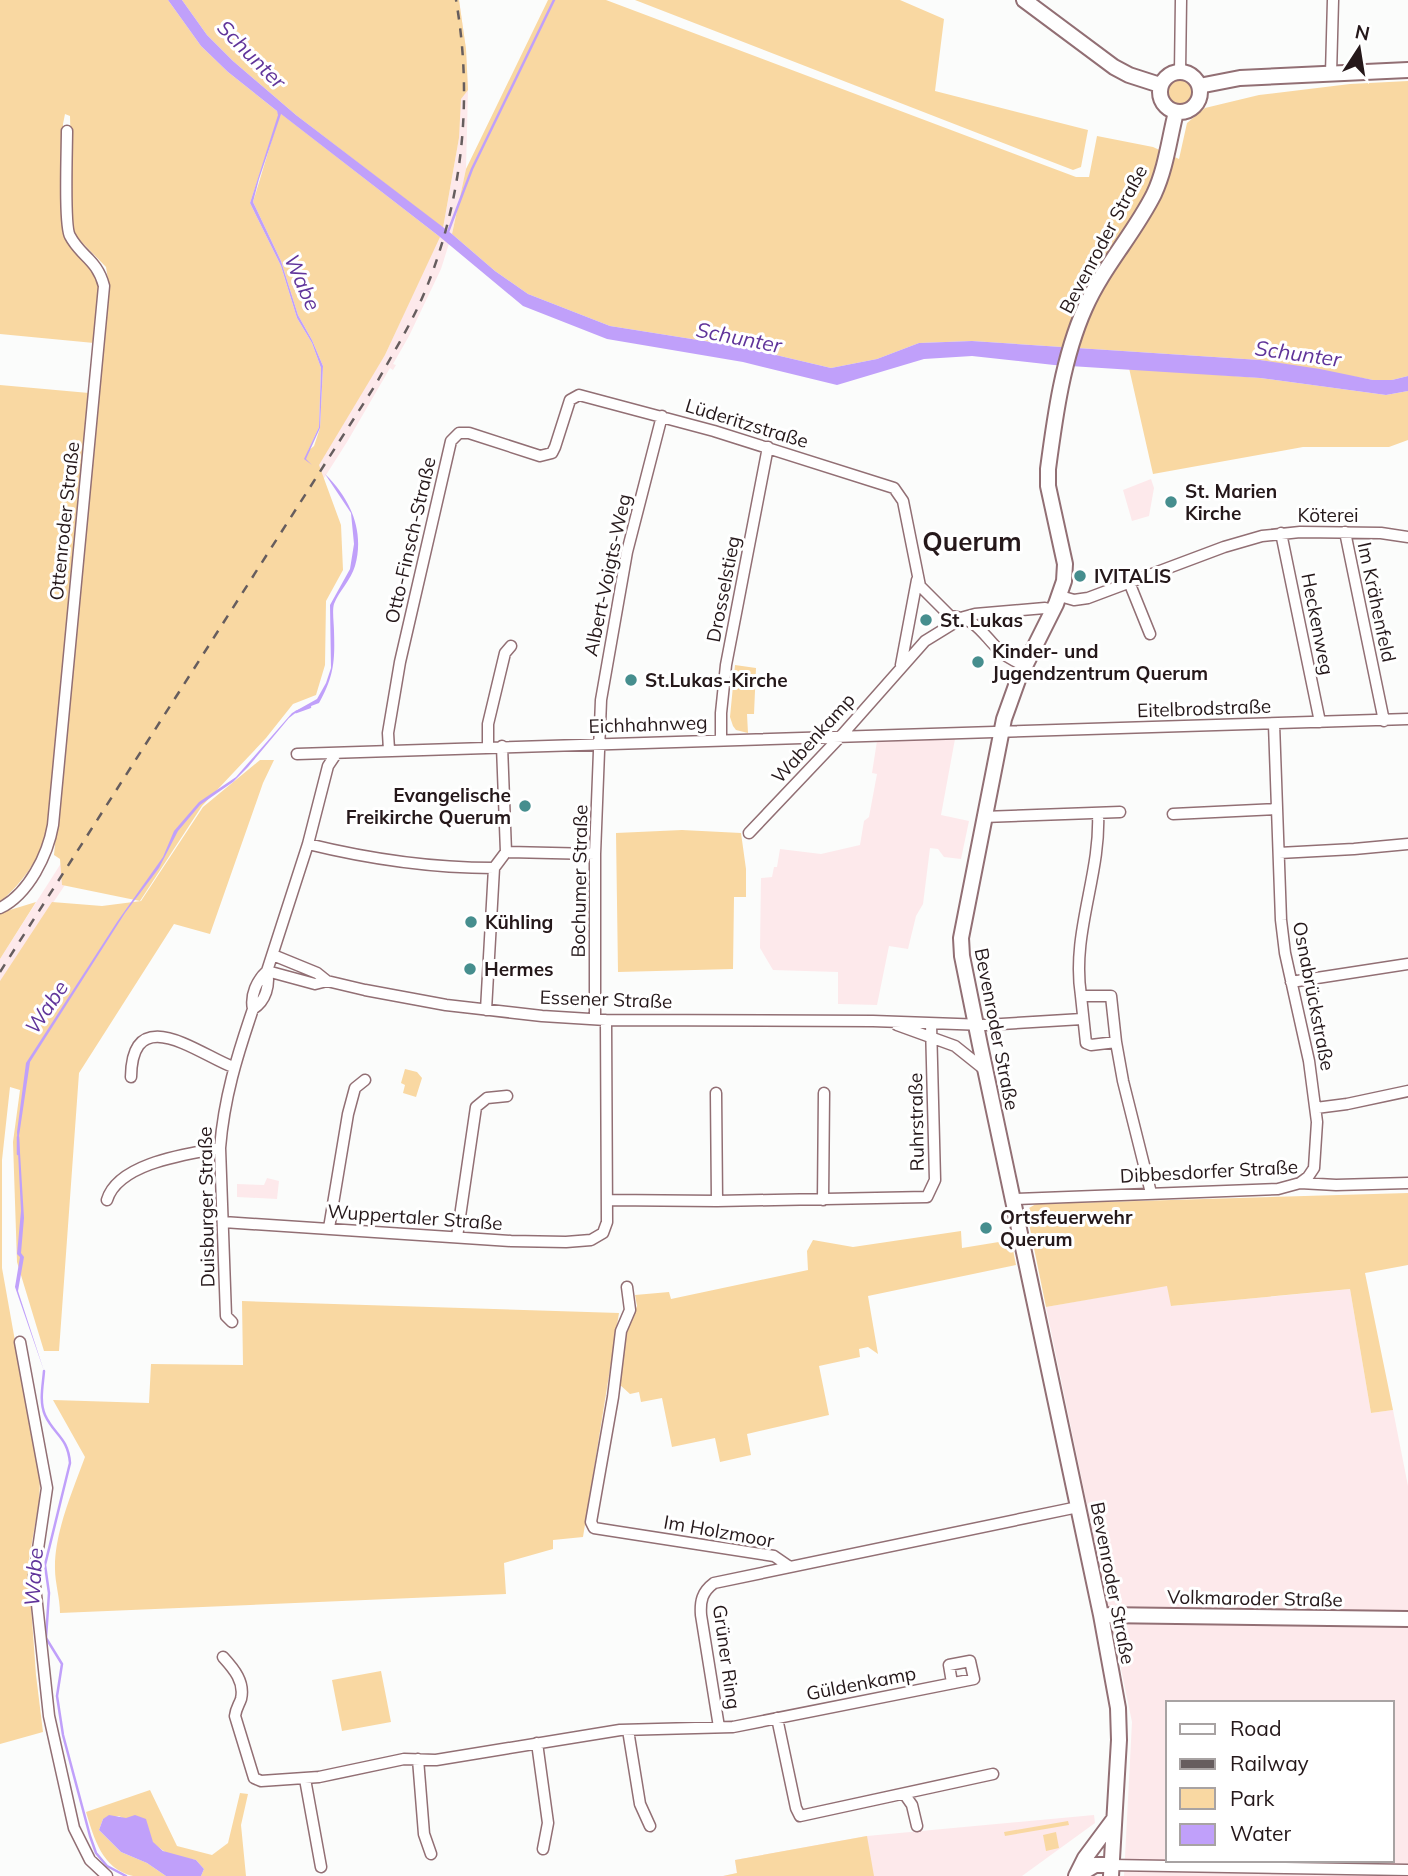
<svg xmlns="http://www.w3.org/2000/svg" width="1408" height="1876" font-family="Mulish,sans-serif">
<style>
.built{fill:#fde9eb;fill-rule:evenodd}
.green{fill:#f9d8a2}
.water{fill:#c0a0fa}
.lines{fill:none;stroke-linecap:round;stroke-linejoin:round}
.stream{stroke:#c0a0fa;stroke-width:2.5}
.street-casing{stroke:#926f74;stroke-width:13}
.secondary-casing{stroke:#926f74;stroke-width:18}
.street{stroke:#fff;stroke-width:10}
.secondary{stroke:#fff;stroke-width:14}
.rail{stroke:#665d5e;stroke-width:2.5;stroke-dasharray:9 9;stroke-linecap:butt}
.poi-dot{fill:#468e8e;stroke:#fff;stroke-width:2.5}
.labels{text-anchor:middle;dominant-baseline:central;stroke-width:6;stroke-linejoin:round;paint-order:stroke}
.street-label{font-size:19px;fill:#25181a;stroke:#fff}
.poi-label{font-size:19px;font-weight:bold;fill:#25181a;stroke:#fff;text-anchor:start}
.water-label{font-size:21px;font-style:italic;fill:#60349a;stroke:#fff}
.district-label{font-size:26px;font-weight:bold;fill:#25181a;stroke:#fff}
</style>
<rect width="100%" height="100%" fill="#fbfcfb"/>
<!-- built -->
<path class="built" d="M459 0 466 49 468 90 466 169 452 234 441 269 409 336 393 364 396 365 393 370 390 368 347 442 69 879 0 982V959L385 355 443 228 459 138Z
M1151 479 1154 488 1149 516 1132 521 1123 490Z
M955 739 941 815 969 821 961 859 944 857 938 849 930 848 923 904 916 916 908 949 889 946 877 1005 838 1004V972L773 970 760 948 761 878 772 877 774 867H777L780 849 821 854 860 845 864 821 869 817 877 774 872 773 877 741Z
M267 1178 279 1181 277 1199 237 1197V1184L264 1185Z
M1168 1285 1172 1306 1350 1289 1371 1413 1393 1410 1408 1486V1876H1124L1132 1722 1046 1307ZM1168 1703H1392V1860H1168Z
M1094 1815 1095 1823 1022 1876H723L737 1873 735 1860 867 1836Z"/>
<!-- green -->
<path class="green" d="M0 0H168L201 46 228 72 277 111 279 115 250 203 281 266 297 318 312 343 321 368 319 427 308 451 314 446 320 428 323 366 312 340 298 315 281 261 253 202 280 113 440 237 385 355 319 465 341 525 343 570 326 601 325 665 316 695 293 704 266 738 202 806 140 901 62 885 60 859 54 855 109 286 106 267 73 233 70 116 65 114 63 124 64 236C73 250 89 261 96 276 104 291 95 325 94 343L0 334Z
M182 0H459L466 49 468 90 461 99 459 138 443 228 296 115 233 61 207 35Z
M548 0H606L1076 177H1089L1097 136 1153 147 1179 159 1187 123 1205 108 1259 95 1350 84 1408 81V376L1392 380H1373L1260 360 972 341 919 343 877 359 831 368 742 347 610 326 528 294 495 271 452 234 466 169Z
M635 0H900L944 19 935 91 1088 130 1081 167 1073 170Z
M1165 92a14 14 0 1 1 28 0a14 14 0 1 1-28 0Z
M1129 368 1260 378 1386 395 1408 391V440L1389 447H1303L1153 474Z
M0 385 89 393 47 833C38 861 22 883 0 902Z
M735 665 756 668 754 714H747L748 733 736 730 733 726 730 717Z
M260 760H274L263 783 210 934 174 924 79 1073 59 1351H44L17 1262 13 1142 20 1090 10 1087 2 1160V1268L40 1481 39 1502 28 1565 36 1675 43 1732 0 1744V981L52 902 102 906 141 901 203 807Z
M682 830 741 833 746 869V897H734L733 969 618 972 616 833Z
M36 902 0 959V913Z
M405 1069 417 1072 422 1078 416 1097 403 1093 405 1085 401 1083Z
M1408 1193V1265L1365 1273 1393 1410 1371 1413 1350 1289 1171 1306 1167 1286 1046 1307 1027 1214 1029 1208 1036 1204Z
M961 1231 962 1248 1011 1240 1016 1265 868 1296 878 1354 868 1347 859 1349 860 1357 819 1366 829 1415 747 1434 751 1455 720 1462 715 1438 672 1447 662 1398 641 1402 639 1392 630 1394 619 1384 624 1338 637 1306 635 1295 669 1292 671 1299 808 1270 807 1251 813 1240 853 1247Z
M242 1301 619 1313 583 1537 553 1540V1549L504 1563 506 1594 60 1613C60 1598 55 1583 55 1569 54 1533 73 1490 85 1457L53 1400 149 1403 151 1364 243 1365Z
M381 1671 391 1722 342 1731 332 1680Z
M150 1790 177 1846 212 1855 228 1843 240 1793 248 1794 241 1825 246 1876H201L204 1869 196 1860 169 1855 153 1843 149 1833 119 1816 103 1819 99 1830 121 1852 147 1863 166 1876C156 1876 142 1876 133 1876 102 1869 94 1838 86 1812Z
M1068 1821 1069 1825 1005 1836 1004 1832Z
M1056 1832 1059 1848 1046 1851 1043 1835Z
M867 1836 874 1876H723L737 1873 735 1860Z"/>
<!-- water -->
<path class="water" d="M168 0H182L207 35 233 61 296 115 452 234 495 271 528 294 610 326 742 347 831 368 877 359 919 343 972 341 1260 360 1320 369 1373 380H1392L1408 376V391L1386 395 1260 378 1054 365 972 356 924 359 837 385 743 362 607 339 523 306 440 237 281 114 259 179 253 202 281 261 298 315 312 340 323 366 320 428 306 459 312 465 304 459 319 427 321 368 312 343 297 318 281 266 250 203 278 115 277 111 228 72 201 46Z
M325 474C350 498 365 531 355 566 351 580 339 591 334 604 332 611 334 623 334 631 335 661 334 676 319 703L298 711 289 718 248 767 233 782 200 805 178 831 159 868 125 913 30 1062 19 1136 24 1218 21 1253 24 1257 18 1291 44 1371 15 1287 20 1257 17 1254 21 1211 17 1132 26 1063 117 922 163 857 174 831 199 802 236 777 292 713 317 699 326 683 331 668 330 605 350 569 354 544 351 513Z
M109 1815 126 1818 135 1815 146 1819 153 1842 163 1851 196 1860 204 1869 201 1876H166L147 1863 121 1852 99 1830 103 1819Z"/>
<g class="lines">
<!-- stream -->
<path class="stream" d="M448 232 472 169 554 0
M296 712 310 707
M18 1137V1154
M44 1371C43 1385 39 1401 45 1415 54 1435 68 1437 70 1463L45 1565 49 1593 46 1638 62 1664 57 1696 63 1735 90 1836 96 1853 107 1866 126 1876"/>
<!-- street casing -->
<g class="street-casing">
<path id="street" d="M1180 72 1181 0
M1331 74 1333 0
M1345 532 1384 721
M1281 533 1320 722
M1129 582 1150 634
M1060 596 1074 600 1088 598 1224 547 1262 536 1300 532 1381 533 1408 537
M901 665 917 580
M1274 724 1281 920 1285 953 1309 1061 1317 1122 1314 1168 1308 1177 1300 1183
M721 739V713L726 665 768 447
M488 747V724L505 653 511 646
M389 750 388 733 400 662 451 441 459 433H469L540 456 552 453 555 447 570 400 579 395 714 431 894 488 903 501 920 586 950 616C977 618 982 634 1000 651 1007 658 1017 662 1025 666
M297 754 1408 719
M1173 814 1277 809
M983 817 1120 812
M749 833 841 736 925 641 964 617 975 614 1045 608 1053 611
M308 844C369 859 431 868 494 868
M506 852 595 854
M1279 853 1354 849 1408 844
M0 908C29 894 48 854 53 825L104 286C97 259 81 257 70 236 64 226 67 148 67 131
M273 955 317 973 327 981 365 990 446 1005 542 1016 606 1020 873 1021 985 1025 1082 1019
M267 971 315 984 327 981
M1291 982 1408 964
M1081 996C1071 933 1101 875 1098 813
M253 1009C266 1001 270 985 267 971L308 844 328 766 336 754
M486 1010 494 868 506 852 502 746
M595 1019V854L601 700 627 552 662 416
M897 1025 955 1046 985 1070
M1116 1042 1091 1045 1086 1043 1081 996H1111L1116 1042 1123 1081 1151 1193
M131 1077C132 1000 200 1055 233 1067
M716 1093 717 1201
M1316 1108 1347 1104 1408 1091
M1013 1199 1278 1189 1300 1183 1336 1185 1408 1183
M107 1200C118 1163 187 1154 220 1148
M608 1200 717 1201 927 1197 935 1180 931 1024
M823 1200 824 1093
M223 1222 511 1241 566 1242 591 1240 603 1233 607 1222 606 1020
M329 1228 348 1114 355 1088 365 1080
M457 1237 476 1107 487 1098 507 1096
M627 1287 630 1310 621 1331 613 1397 591 1522 594 1528 774 1556 790 1567
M232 1322 226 1316 220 1148C224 1098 237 1056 253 1009 250 995 257 980 267 971
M20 1342 47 1488 34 1576 49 1716 74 1828 90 1860 107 1876
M223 1657C234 1669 245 1682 241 1699 239 1705 236 1708 235 1716L254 1778 261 1781 319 1777 404 1759 436 1760 620 1730 733 1727 974 1679 970 1661 949 1665 952 1683
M777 1718 796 1808 800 1816 993 1774
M719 1727 701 1615C700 1601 702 1592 714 1583L1078 1507
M628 1730 640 1804 650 1826
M537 1743 548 1823 543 1849
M418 1759 424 1834 431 1854
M305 1779 321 1867
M905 1795 912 1805 917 1826
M1111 1865 1408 1870"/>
</g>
<!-- secondary casing -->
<g class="secondary-casing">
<path id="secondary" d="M1024 0 1114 67 1129 75 1160 85
M1160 92a20 20 0 1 1 40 0a20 20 0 1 1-40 0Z
M1199 86 1240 78 1408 70
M1101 1615 1408 1619
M1076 1876 1085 1858 1114 1819
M1077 1876 1095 1865H1111
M1111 1876 1119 1740 1118 1708 1101 1615 980 1045 962 956 961 938 1004 719 1018 680 1056 604 1064 581 1065 564 1048 486V469C1055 416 1063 357 1085 308 1103 267 1134 234 1154 194 1166 168 1169 140 1176 112"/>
</g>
<!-- street -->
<use href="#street" class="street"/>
<!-- secondary -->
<use href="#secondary" class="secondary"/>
<!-- rail -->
<path class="rail" d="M0 972 376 384C393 353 412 323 426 289 463 197 473 98 456 0"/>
</g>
<!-- markers -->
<g class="poi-dot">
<circle cx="1171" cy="502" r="7"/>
<circle cx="1080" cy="576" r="7"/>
<circle cx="926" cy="620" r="7"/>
<circle cx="978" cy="662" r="7"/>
<circle cx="631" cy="680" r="7"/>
<circle cx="525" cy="806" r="7"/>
<circle cx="471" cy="922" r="7"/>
<circle cx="470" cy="969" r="7"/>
<circle cx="986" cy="1228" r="7"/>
</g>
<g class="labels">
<!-- street labels -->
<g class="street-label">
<text transform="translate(1103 239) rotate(-62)">Bevenroder Straße</text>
<text transform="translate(747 423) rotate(17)">Lüderitzstraße</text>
<text x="1328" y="515">Köterei</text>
<text transform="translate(64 521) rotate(-84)">Ottenroder Straße</text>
<text transform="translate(410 540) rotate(-77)">Otto-Finsch-Straße</text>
<text transform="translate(607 575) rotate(-78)">Albert-Voigts-Weg</text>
<text transform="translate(723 589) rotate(-79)">Drosselstieg</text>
<text transform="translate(1377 602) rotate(78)">Im Krähenfeld</text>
<text transform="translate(1318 624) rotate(79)">Heckenweg</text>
<text transform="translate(1204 708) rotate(-2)">Eitelbrodstraße</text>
<text transform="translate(648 724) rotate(-2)">Eichhahnweg</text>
<text transform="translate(813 738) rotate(-48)">Wabenkamp</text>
<text transform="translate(579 881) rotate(-89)">Bochumer Straße</text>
<text transform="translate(1314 996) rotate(79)">Osnabrückstraße</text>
<text transform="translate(606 999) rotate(2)">Essener Straße</text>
<text transform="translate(997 1029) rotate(79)">Bevenroder Straße</text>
<text transform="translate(916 1122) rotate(-91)">Ruhrstraße</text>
<text transform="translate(1209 1171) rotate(-3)">Dibbesdorfer Straße</text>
<text transform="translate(206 1207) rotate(-91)">Duisburger Straße</text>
<text transform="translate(415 1217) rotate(4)">Wuppertaler Straße</text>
<text transform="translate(719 1531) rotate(10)">Im Holzmoor</text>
<text transform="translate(1113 1583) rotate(79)">Bevenroder Straße</text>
<text transform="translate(1255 1598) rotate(1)">Volkmaroder Straße</text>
<text transform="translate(727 1657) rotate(82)">Grüner Ring</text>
<text transform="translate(861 1683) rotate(-11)">Güldenkamp</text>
</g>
<!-- poi labels -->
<g class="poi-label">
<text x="1185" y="491">St. Marien<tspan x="1185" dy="22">Kirche</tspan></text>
<text x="1094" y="576">IVITALIS</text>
<text x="940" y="620">St. Lukas</text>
<text x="992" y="651">Kinder- und<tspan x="992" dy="22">Jugendzentrum Querum</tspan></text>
<text x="645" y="680">St.Lukas-Kirche</text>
<text x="511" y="795" text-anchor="end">Evangelische<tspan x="511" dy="22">Freikirche Querum</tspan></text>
<text x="485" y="922">Kühling</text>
<text x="484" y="969">Hermes</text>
<text x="1000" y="1217">Ortsfeuerwehr<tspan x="1000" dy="22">Querum</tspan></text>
</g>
<!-- water labels -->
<g class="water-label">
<text transform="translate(252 54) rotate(45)">Schunter</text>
<text transform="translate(303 282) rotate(66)">Wabe</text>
<text transform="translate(739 337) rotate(11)">Schunter</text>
<text transform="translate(1298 353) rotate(8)">Schunter</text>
<text transform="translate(46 1007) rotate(-56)">Wabe</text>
<text transform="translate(33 1577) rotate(-86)">Wabe</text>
</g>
<!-- district labels -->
<g class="district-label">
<text x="972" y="541">Querum</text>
</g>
</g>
<!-- legend -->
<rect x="1166" y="1701" width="228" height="161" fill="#ffffff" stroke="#a8a3a3" stroke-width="2"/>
<rect x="1180" y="1724" width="35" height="10" fill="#ffffff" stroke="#a8a3a3" stroke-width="2"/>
<text x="1230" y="1736" font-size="21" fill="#25181a">Road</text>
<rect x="1180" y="1759" width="35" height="10" fill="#665d5e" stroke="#a8a3a3" stroke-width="2"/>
<text x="1230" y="1771" font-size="21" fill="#25181a">Railway</text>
<rect x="1180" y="1788" width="35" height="21" fill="#f9d8a2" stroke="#a8a3a3" stroke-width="2"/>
<text x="1230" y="1806" font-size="21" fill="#25181a">Park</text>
<rect x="1180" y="1824" width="35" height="21" fill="#c0a0fa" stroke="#a8a3a3" stroke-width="2"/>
<text x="1230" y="1841" font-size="21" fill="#25181a">Water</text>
<!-- north arrow -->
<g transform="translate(1359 49) rotate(12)" stroke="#ffffff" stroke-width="5" paint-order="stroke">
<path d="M0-5L12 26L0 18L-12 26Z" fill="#25181a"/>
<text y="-10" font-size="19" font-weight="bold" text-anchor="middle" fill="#25181a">N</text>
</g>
</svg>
